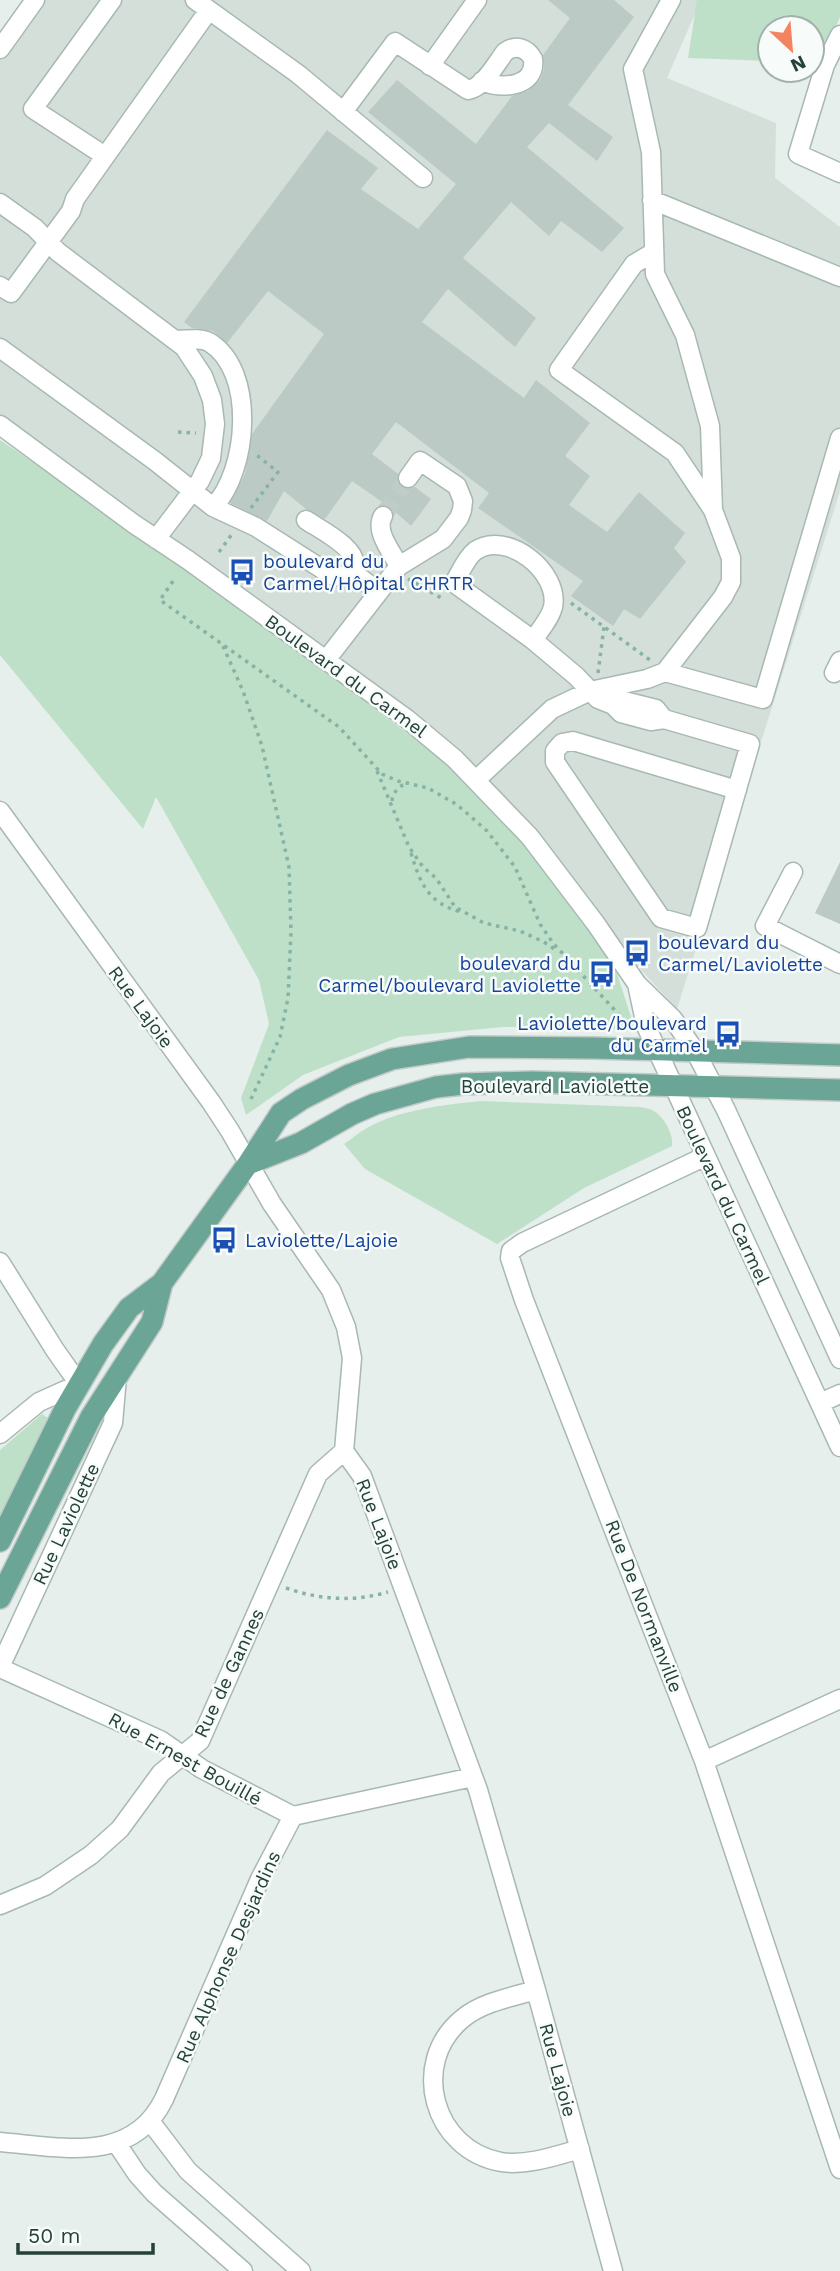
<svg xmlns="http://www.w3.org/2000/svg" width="840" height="2271" font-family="'Work Sans',sans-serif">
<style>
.built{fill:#d4dfda}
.green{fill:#bfe0c8}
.building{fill:#bbcac4}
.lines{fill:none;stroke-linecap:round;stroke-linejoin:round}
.minor-tunnel{stroke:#bfccc8;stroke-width:18;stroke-dasharray:18 9;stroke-linecap:butt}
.minor-casing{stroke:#a8b8b2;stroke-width:21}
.major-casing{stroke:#c2cac8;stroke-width:24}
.path{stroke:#86b3a5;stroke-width:3.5;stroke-dasharray:3.5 5;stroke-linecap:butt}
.minor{stroke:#fff;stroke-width:18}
.major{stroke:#6aa596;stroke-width:21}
.labels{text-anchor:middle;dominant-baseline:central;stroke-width:5;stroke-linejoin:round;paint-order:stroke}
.transit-label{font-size:19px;fill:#164399;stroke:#f7fbf9;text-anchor:start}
.street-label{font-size:19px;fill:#24423a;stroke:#f7fbf9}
</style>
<rect width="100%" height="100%" fill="#e6efeb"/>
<!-- built -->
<path class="built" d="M27 0H701L667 78 776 123 775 178 840 227V491L677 1009 620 947 468 761 0 420V39Z"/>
<!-- green -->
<path class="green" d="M697 0H840V17L819 64 812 63V28H770V61L688 58Z
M0 440 163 548 457 771 518 834 609 949 635 1029 503 1027 399 1037 303 1075 246 1115 241 1098 269 1024 259 980 156 797 143 829 0 655Z
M481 1101 640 1107C644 1108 648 1108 652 1110 663 1115 674 1134 672 1146L584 1188 497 1244 365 1169 344 1144C352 1139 359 1132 367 1128 401 1109 444 1105 481 1101Z
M42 1414 48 1418 0 1515V1450Z"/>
<!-- building -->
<path class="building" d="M548 0H614L634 17 568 105 613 137 597 161 549 123 527 147 624 228 602 252 561 221 549 236 511 202 463 258 536 318 515 347 448 289 422 322 524 398 536 380 590 423 565 456 590 476 569 505 607 532 639 492 685 533 674 548 686 562 640 619 624 609 613 626 571 596 583 581 478 508 489 493 396 422 372 454 398 474 397 482 401 487 408 489 415 487 431 499 411 526 391 508 352 481 325 519 306 509 284 491 267 521 230 503 245 474 252 434 324 334 268 291 227 343 213 331 192 328 184 322 327 130 378 168 361 189 418 229 456 184 368 112 397 80 476 144 512 96 528 91 540 80 544 69 543 55 570 18Z
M840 862V924L815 913Z"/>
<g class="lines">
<!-- minor-tunnel -->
<path class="minor-tunnel" d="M383 516 408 478"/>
<!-- minor casing -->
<g class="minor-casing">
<path id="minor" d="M195 0 298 74 423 178
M840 35 825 65 798 154 840 173
M0 49 35 0
M430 66 477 0
M343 112 395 42 468 90C483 88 496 64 505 52 516 44 527 48 533 59 537 87 501 90 482 81
M105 156 33 109 112 0
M652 200 840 277
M0 203 35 228 58 252 184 347 203 376 212 400 215 424 211 458 200 481 156 539
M654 252 634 264 559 370 675 453 713 510
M0 286 11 293 71 211 75 199 209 10
M176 340C187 340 199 337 209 342 257 371 248 472 213 507
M0 348 155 461 213 507 256 527 333 576C341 577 349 576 353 568 362 550 319 529 306 520
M0 425 134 524 188 560 407 719 455 759 530 837 596 924 637 984 673 1019 695 1051 726 1110 840 1359
M383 516C374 531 392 552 399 566L443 539 459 518 462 510 463 501 457 486 420 461 408 478
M351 571 379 592
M533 640C540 630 550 619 553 607 560 572 507 529 475 551 466 558 460 573 454 583L533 640 576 676 598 699 613 705 621 713 651 721 664 719 750 744 697 928 661 918 555 762V751L562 743 573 741 737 790
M326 660 399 566
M665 672 763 699 840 438
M834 673 840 661
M613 705 624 701 656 709 664 719
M476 780 552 709 590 691 647 679 665 672 723 597 731 582V558L713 510 710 426 685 335 655 274 651 152 633 69 671 0
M0 811 211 1102 230 1131 272 1204 331 1290 346 1327 352 1358 344 1451 362 1476 478 1790 536 1990 613 2271
M793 872 765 926 840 964
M637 984 646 1026 840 1447
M706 1156 522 1243 511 1251 510 1258 524 1300 704 1761 840 2169
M0 1262 55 1350 79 1384 39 1402 0 1434
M820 1403 840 1394
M0 1667 113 1423 117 1377
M0 1668 160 1740 202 1769 293 1816
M704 1761 840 1699
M0 1905 45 1886 91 1855 120 1829 161 1773 200 1741 318 1474 344 1451
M536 1990C512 1997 482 2002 462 2019 409 2063 433 2150 501 2162 527 2166 555 2156 580 2149
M150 2121 188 2171 301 2271
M0 2142C60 2147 132 2165 164 2099L260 1879 293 1816 473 1777
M117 2144 137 2174 154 2193 243 2271"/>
</g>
<!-- major casing -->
<g class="major-casing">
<path id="major" d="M248 1164 301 1143 352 1114 375 1104 436 1087 463 1084 531 1082 840 1090
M0 1541 65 1409 103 1344 129 1308 162 1283 248 1164 281 1113 302 1099 349 1075 392 1059 469 1047 593 1048 840 1055
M0 1598 91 1417 152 1322 162 1283"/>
</g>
<!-- path -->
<path class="path" d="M178 432 196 433
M251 508 278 472 254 453
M219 552 232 534
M408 579 443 599
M173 581 160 600 339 727 382 774 398 781 428 788 456 804 469 815 487 831 515 867 540 924 553 943 622 1018V1025
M571 603 650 660
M223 646 243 691 262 746 289 867 291 932 288 998 280 1037 251 1099
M598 673 604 627
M377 771 409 847 423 867 436 878 455 907 484 923 520 931 544 942 556 950
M392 801C393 793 398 786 406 784
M411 853C420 883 428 903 461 912
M286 1588C320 1600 354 1602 388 1592"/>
<!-- minor -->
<use href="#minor" class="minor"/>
<!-- major -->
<use href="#major" class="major"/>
</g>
<!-- icons -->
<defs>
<g id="bus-bare" transform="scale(2.1)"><path d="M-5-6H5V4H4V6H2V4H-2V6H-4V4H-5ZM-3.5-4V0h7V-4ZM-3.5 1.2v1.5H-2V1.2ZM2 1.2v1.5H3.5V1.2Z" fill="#1a4fb4" stroke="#f7fbf9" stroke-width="2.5" paint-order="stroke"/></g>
</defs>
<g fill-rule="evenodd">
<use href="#bus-bare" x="242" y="572"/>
<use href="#bus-bare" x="637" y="953"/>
<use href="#bus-bare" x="602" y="974"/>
<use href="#bus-bare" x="728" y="1034"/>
<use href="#bus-bare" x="224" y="1240"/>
</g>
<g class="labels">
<!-- transit labels -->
<g class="transit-label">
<text x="263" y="561">boulevard du<tspan x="263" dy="22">Carmel/Hôpital CHRTR</tspan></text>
<text x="658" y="942">boulevard du<tspan x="658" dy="22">Carmel/Laviolette</tspan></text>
<text x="581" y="963" text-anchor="end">boulevard du<tspan x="581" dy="22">Carmel/boulevard Laviolette</tspan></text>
<text x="707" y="1023" text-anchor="end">Laviolette/boulevard<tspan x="707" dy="22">du Carmel</tspan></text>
<text x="245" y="1240">Laviolette/Lajoie</text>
</g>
<!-- street labels -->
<g class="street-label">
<text transform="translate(346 676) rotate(36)">Boulevard du Carmel</text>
<text transform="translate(141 1007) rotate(54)">Rue Lajoie</text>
<text x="555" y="1086">Boulevard Laviolette</text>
<text transform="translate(723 1195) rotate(65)">Boulevard du Carmel</text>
<text transform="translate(66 1524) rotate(-65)">Rue Laviolette</text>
<text transform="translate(379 1524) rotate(69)">Rue Lajoie</text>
<text transform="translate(644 1606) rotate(69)">Rue De Normanville</text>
<text transform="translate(229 1673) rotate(-65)">Rue de Gannes</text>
<text transform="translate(185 1759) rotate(29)">Rue Ernest Bouillé</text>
<text transform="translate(228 1957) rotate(-66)">Rue Alphonse Desjardins</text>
<text transform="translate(558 2070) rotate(75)">Rue Lajoie</text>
</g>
</g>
<!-- north arrow -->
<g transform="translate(791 49) rotate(154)"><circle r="33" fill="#f7fbf9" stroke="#a3b1ad" stroke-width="2"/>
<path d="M0-5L12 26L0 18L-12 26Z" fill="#f4845f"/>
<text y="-10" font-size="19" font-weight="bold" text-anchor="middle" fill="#24423a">N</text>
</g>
<!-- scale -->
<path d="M18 2243v10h135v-10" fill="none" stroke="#24423a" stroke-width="3.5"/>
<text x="28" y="2243" font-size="21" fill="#24423a" stroke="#f7fbf9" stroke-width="5" paint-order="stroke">50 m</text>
</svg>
